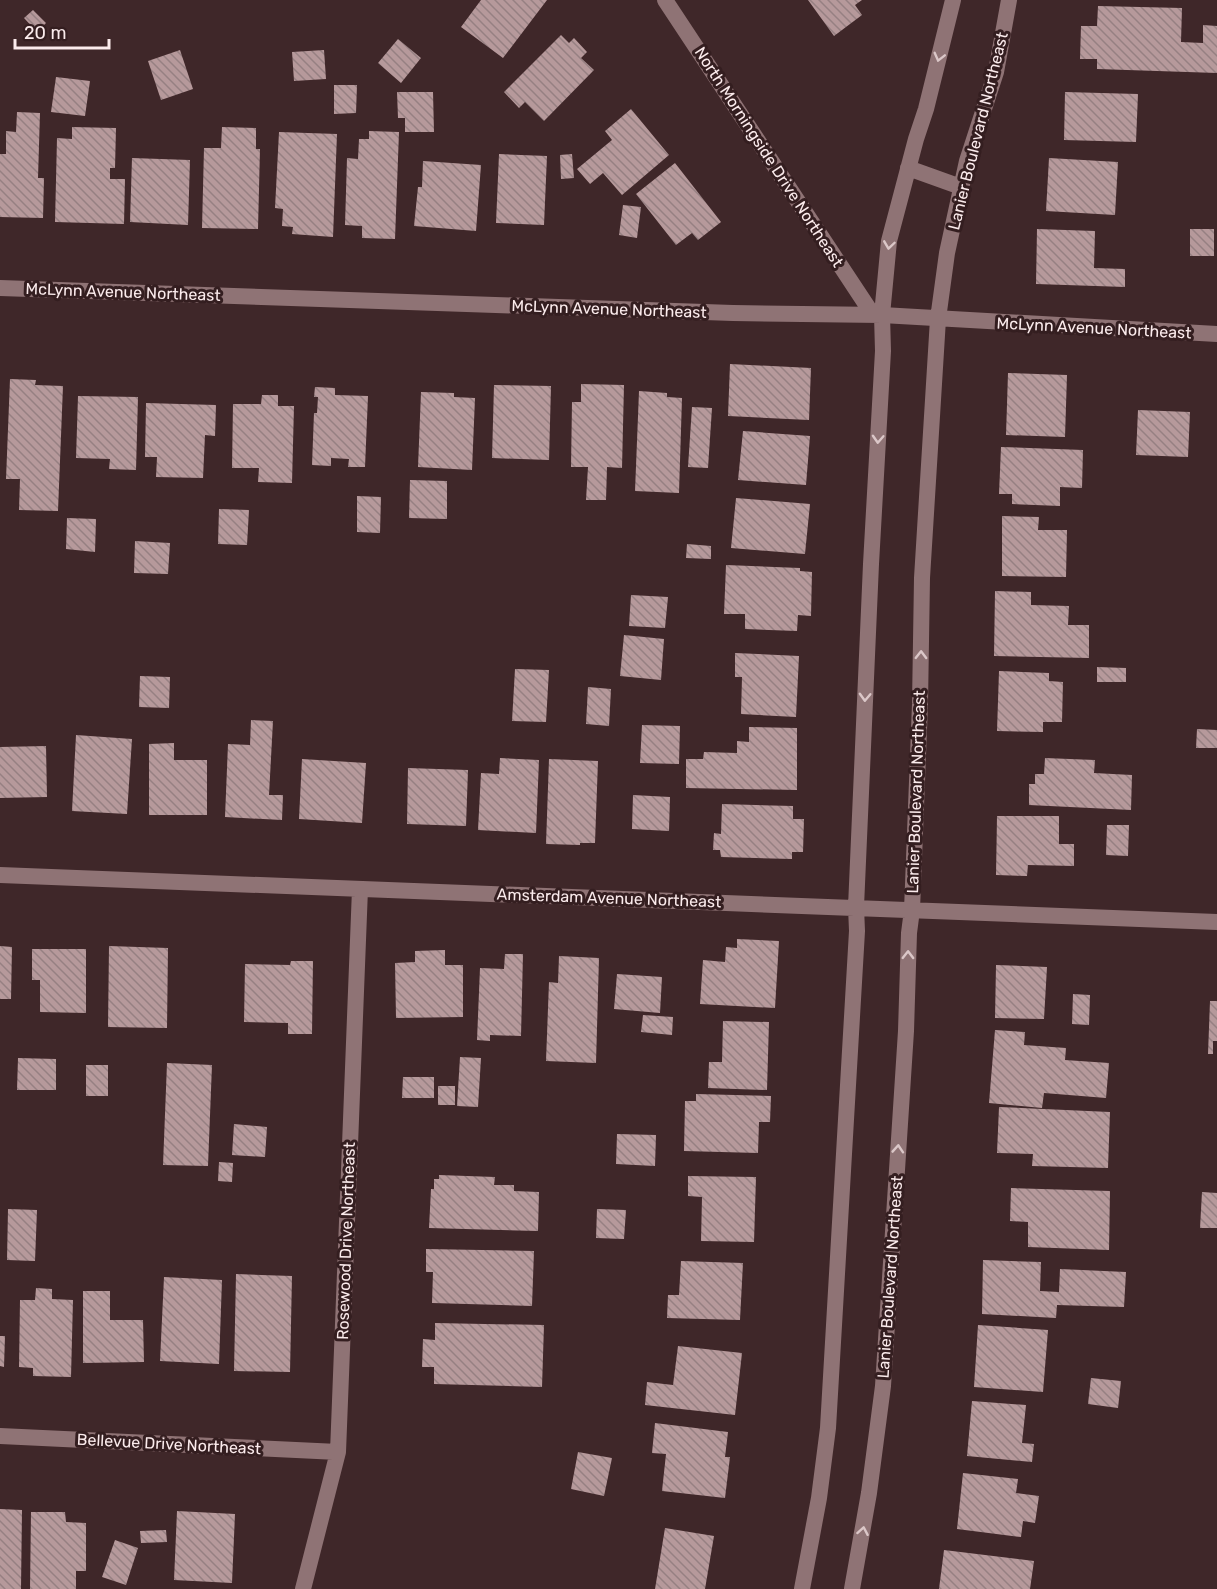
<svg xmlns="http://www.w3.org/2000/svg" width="1217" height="1589" font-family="Rubik,sans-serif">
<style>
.building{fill:url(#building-back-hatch)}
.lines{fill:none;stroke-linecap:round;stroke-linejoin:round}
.minor{stroke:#8f7375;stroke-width:16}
.oneway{stroke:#dbc7c8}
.labels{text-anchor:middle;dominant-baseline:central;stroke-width:6;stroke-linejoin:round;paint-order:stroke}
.street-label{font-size:16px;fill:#fbebec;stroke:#341e20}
</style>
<defs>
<pattern id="building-back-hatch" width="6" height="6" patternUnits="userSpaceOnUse" patternTransform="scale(1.5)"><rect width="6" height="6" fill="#b6999b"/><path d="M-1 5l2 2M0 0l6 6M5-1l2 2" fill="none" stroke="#968082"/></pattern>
</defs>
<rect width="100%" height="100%" fill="#3f2729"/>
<!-- building -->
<path class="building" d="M481 0H547L503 58 461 27Z
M808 0H862L855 5 862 15 834 36Z
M1098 6 1182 8 1181 42 1203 43V25L1217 26V73L1097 69V59H1080L1081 26H1097Z
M33 10 46 23 37 32 24 18Z
M561 35 569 43 574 38 587 52 581 58 594 70 544 121 525 102 519 108 504 92Z
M398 39 421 58 401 83 378 63Z
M180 50 193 89 161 100 148 61Z
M324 50 326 79 294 81 292 52Z
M56 77 90 81 85 116 51 112Z
M334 85H357L356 113 334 114Z
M397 92H433L434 132H405V118H398Z
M1065 92 1138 94 1136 142 1064 140Z
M631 109 669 155 622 195 603 173 590 184 577 169 612 140 605 131Z
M17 112 40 113 38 178H44L43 218 0 217V154H6V131L16 132Z
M72 127 116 128 115 168H110V179H125L124 224 55 222 57 138 72 139Z
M222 127 256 128V149H260L258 229 202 228 204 148H221Z
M369 131 399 132 395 239 362 238V226L345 225 347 158 358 159 359 139H369Z
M279 132 337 134 333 237 292 234 293 227 282 226 283 209 275 208Z
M499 154 547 156 544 225 496 223Z
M572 154 574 178 561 179 560 155Z
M132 158 190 160 188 225 130 222Z
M1049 158 1118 162 1115 215 1046 211Z
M423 161 481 165 476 231 414 226 418 187H422Z
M675 163 721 222 698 240 692 233 676 245 636 194Z
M623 205 641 207 637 238 619 235Z
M1037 229 1095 231 1094 268 1125 269V287L1036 284Z
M1190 229H1214V256H1190Z
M730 364 811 368 809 420 728 416Z
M1008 373 1067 375 1065 437 1006 435Z
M10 379 36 380 35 385 63 386 58 511 19 510 20 479H6Z
M581 384 624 385 622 468 607 467 606 500H586L588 467H571L572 402H581Z
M494 385 551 386 549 460 492 458Z
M315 387 335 388V395L368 396 365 467H348L349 459 331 458V466L312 465 314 413H317L318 397H314Z
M639 391 667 393V397L682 398 679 493 635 491Z
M421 392 454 393V397L475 398 472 470 418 467Z
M262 395H278V406H294L292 483 258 482 259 468H232L233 404H261Z
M78 396 138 397 136 470 109 469 110 459 76 458Z
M146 403 216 405 215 436 205 435 203 478 156 477 157 457H145Z
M692 407 712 408 708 468 688 467Z
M1138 410 1190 412 1188 457 1136 455Z
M743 431 810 436 806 485 738 480Z
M1001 447 1083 450 1082 488 1060 487V506L1012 504V494H999Z
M410 480 447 481V519L409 518Z
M357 496 381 497 380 533 357 532Z
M736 498 810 504 805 554 731 548Z
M219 509 249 510 247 545 218 544Z
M1002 516 1039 517 1038 530H1067L1066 577 1002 576Z
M67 518 96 519 95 552 66 549Z
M135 541 170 543 168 574 134 573Z
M687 544 711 546V559L686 558Z
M726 565 800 568V571L812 572 811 616 798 615 797 631 745 629V614H724Z
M995 591 1031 592V605L1069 606 1068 625H1089V658L994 656Z
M631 595 668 597 665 628 629 626Z
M624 635 664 639 661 680 620 676Z
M735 653 799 656 796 717 741 714 742 677H735Z
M1097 667 1126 668V682H1097Z
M515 669 549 670 546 722 512 721Z
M999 671 1049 673V681L1063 682 1062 722H1043V732L997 731Z
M140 676 170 677 169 708 139 707Z
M588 687 611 689 609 726 586 724Z
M251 720 273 721 269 795H283L282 820 225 817 228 744 250 745Z
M642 725 680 726 679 764 640 763Z
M749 727 797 728V790L686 788V759H703L704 752 737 753V741L749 742Z
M1197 729 1217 730V748H1196Z
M76 735 132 739 127 814 72 811Z
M174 743V760H207V815H149V744Z
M46 746 47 797 0 798V747Z
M500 758 539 760 536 833 478 830 481 773 499 774Z
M1045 758 1095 760 1094 773 1132 775 1131 810 1029 805V784H1035V774H1044Z
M302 759 366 763 362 823 299 819Z
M549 759 598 761 595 843H580V845L546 844Z
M408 768 468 770 466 826 407 824Z
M633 795 670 797 669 831 632 829Z
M722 804 793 806V819H804L803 852H792V859L721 857 720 850H713L714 833 721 834Z
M997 816H1059V844H1074V866L1028 865 1027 876 996 875Z
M1107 825H1129L1128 856 1106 855Z
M737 939 779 941 775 1008 700 1004 703 960 725 962 726 947 737 948Z
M0 946 12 947 11 999H0Z
M109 946 168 948 167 1028 108 1027Z
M32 949H86V1013L40 1012V980H32Z
M445 950V965H463V1017L396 1018 395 963 415 962V951Z
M505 954H523L521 1036 490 1035V1041L477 1040 480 968 504 969Z
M559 956 599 958 596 1063 546 1061 549 982 558 983Z
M291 961H313L312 1034H288V1023L244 1022 245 964 290 965Z
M996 965 1047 967 1044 1019 995 1018Z
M617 974 662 977 660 1013 614 1009Z
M1073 994 1090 995 1089 1025 1072 1024Z
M1210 1001H1217V1041H1213V1054H1208Z
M643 1015 673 1017 672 1035 641 1032Z
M723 1021 769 1022 767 1090 708 1088 709 1062H722Z
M995 1030 1025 1032 1024 1045 1066 1048 1065 1060 1109 1063 1106 1098 1044 1093 1042 1108 989 1103Z
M460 1057 481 1058 478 1107 457 1106Z
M18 1058 56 1059V1090H17Z
M167 1063 212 1065 208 1166 163 1165Z
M86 1065H108V1096H86Z
M403 1077H434V1098H402Z
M438 1086H455V1105H438Z
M696 1094 771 1096 770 1122H759L758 1153 684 1151 685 1101H696Z
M999 1107 1110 1112 1108 1168 1032 1166 1033 1154 997 1153Z
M234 1124 267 1127 265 1157 232 1155Z
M617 1134 656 1135 655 1166 616 1164Z
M219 1162 233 1163 232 1182 218 1181Z
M439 1175 495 1177 494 1185H514V1191L539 1192 538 1231 429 1228 431 1189H434V1179H439Z
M688 1176 756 1177 754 1242 701 1241 702 1197 688 1196Z
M1011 1188 1110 1191 1109 1250 1028 1247V1222L1010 1221Z
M1202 1192 1217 1193V1228H1200Z
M8 1209 37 1210 35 1261 7 1260Z
M597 1209 626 1210 624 1239 596 1238Z
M426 1249 534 1251 532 1306 432 1303 433 1272H426Z
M983 1260 1041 1262 1040 1291 1059 1292 1060 1269 1126 1272 1124 1307 1057 1305 1056 1318 982 1314Z
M681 1261 743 1263 740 1320 667 1318 668 1295H679Z
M236 1274 292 1276 290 1372 234 1371Z
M164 1277 222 1280 219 1364 160 1361Z
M36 1288 52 1289V1299L73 1300 71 1377 33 1376V1368L19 1367 20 1300H35Z
M83 1291H110V1320H143L144 1362 83 1363Z
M435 1323 544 1325 542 1387 434 1384V1367H422L423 1339 435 1340Z
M978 1325 1048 1330 1043 1392 974 1387Z
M0 1336H5L4 1367 0 1366Z
M678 1346 742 1353 735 1415 645 1405 647 1382 673 1385Z
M1091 1378 1121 1381 1118 1408 1088 1404Z
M972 1401 1026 1405 1022 1443 1034 1444 1032 1462 967 1456Z
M655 1423 728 1432 725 1457H730L725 1498 662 1491 666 1454 652 1453Z
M578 1452 612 1458 604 1496 571 1489Z
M963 1473 1018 1479 1016 1493 1039 1496 1035 1523 1023 1521 1021 1537 957 1529Z
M0 1509 22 1510 21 1589H0Z
M177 1511 235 1514 232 1583 174 1580Z
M31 1512H65L66 1522 86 1523V1571H76V1589H30Z
M665 1528 714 1536 705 1589H655Z
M166 1530 167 1542 141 1543 140 1531Z
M115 1540 138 1548 126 1585 102 1577Z
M944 1550 1034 1561 1030 1589H939Z"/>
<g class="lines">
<!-- minor -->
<path class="minor" d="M665 0 873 315
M908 168 961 187
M0 288 733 313 882 315 1217 334
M0 875 1217 922
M0 1436 338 1452
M303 1589 338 1452 360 889
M802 1589 819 1498 828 1428 857 931 856 907 871 564 883 351 882 315 889 241 916 139 926 109 953 0
M852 1589 869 1493 883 1386 906 1031 909 933 912 910 920 704 922 578 938 319 947 253 967 161 996 72 1009 0"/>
</g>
<!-- one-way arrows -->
<defs><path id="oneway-chevron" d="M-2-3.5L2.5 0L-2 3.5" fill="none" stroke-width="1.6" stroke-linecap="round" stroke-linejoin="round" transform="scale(1.5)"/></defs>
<g class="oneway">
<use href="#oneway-chevron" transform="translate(939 57) rotate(104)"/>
<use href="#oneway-chevron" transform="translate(889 245) rotate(98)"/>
<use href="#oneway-chevron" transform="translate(878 439) rotate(93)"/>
<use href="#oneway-chevron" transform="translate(921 655) rotate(-89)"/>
<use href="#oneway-chevron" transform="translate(865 697) rotate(92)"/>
<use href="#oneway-chevron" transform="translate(908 955) rotate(-89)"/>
<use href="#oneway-chevron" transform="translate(898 1149) rotate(-86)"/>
<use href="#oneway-chevron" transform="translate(863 1531) rotate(-80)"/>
</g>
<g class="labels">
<!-- street labels -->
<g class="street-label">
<text transform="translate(978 131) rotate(-76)">Lanier Boulevard Northeast</text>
<text transform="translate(769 157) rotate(57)">North Morningside Drive Northeast</text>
<text transform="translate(123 292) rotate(2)">McLynn Avenue Northeast</text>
<text transform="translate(609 309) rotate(2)">McLynn Avenue Northeast</text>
<text transform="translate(1094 328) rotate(3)">McLynn Avenue Northeast</text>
<text transform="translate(916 792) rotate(-88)">Lanier Boulevard Northeast</text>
<text transform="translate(609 898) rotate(2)">Amsterdam Avenue Northeast</text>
<text transform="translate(346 1241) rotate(-88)">Rosewood Drive Northeast</text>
<text transform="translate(890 1277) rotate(-86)">Lanier Boulevard Northeast</text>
<text transform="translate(169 1444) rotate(3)">Bellevue Drive Northeast</text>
</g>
</g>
<!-- scale -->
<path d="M15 39v9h94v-9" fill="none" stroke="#fbebec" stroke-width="3"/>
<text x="24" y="39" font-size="18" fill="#fbebec" stroke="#341e20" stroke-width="4.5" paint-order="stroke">20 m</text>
</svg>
